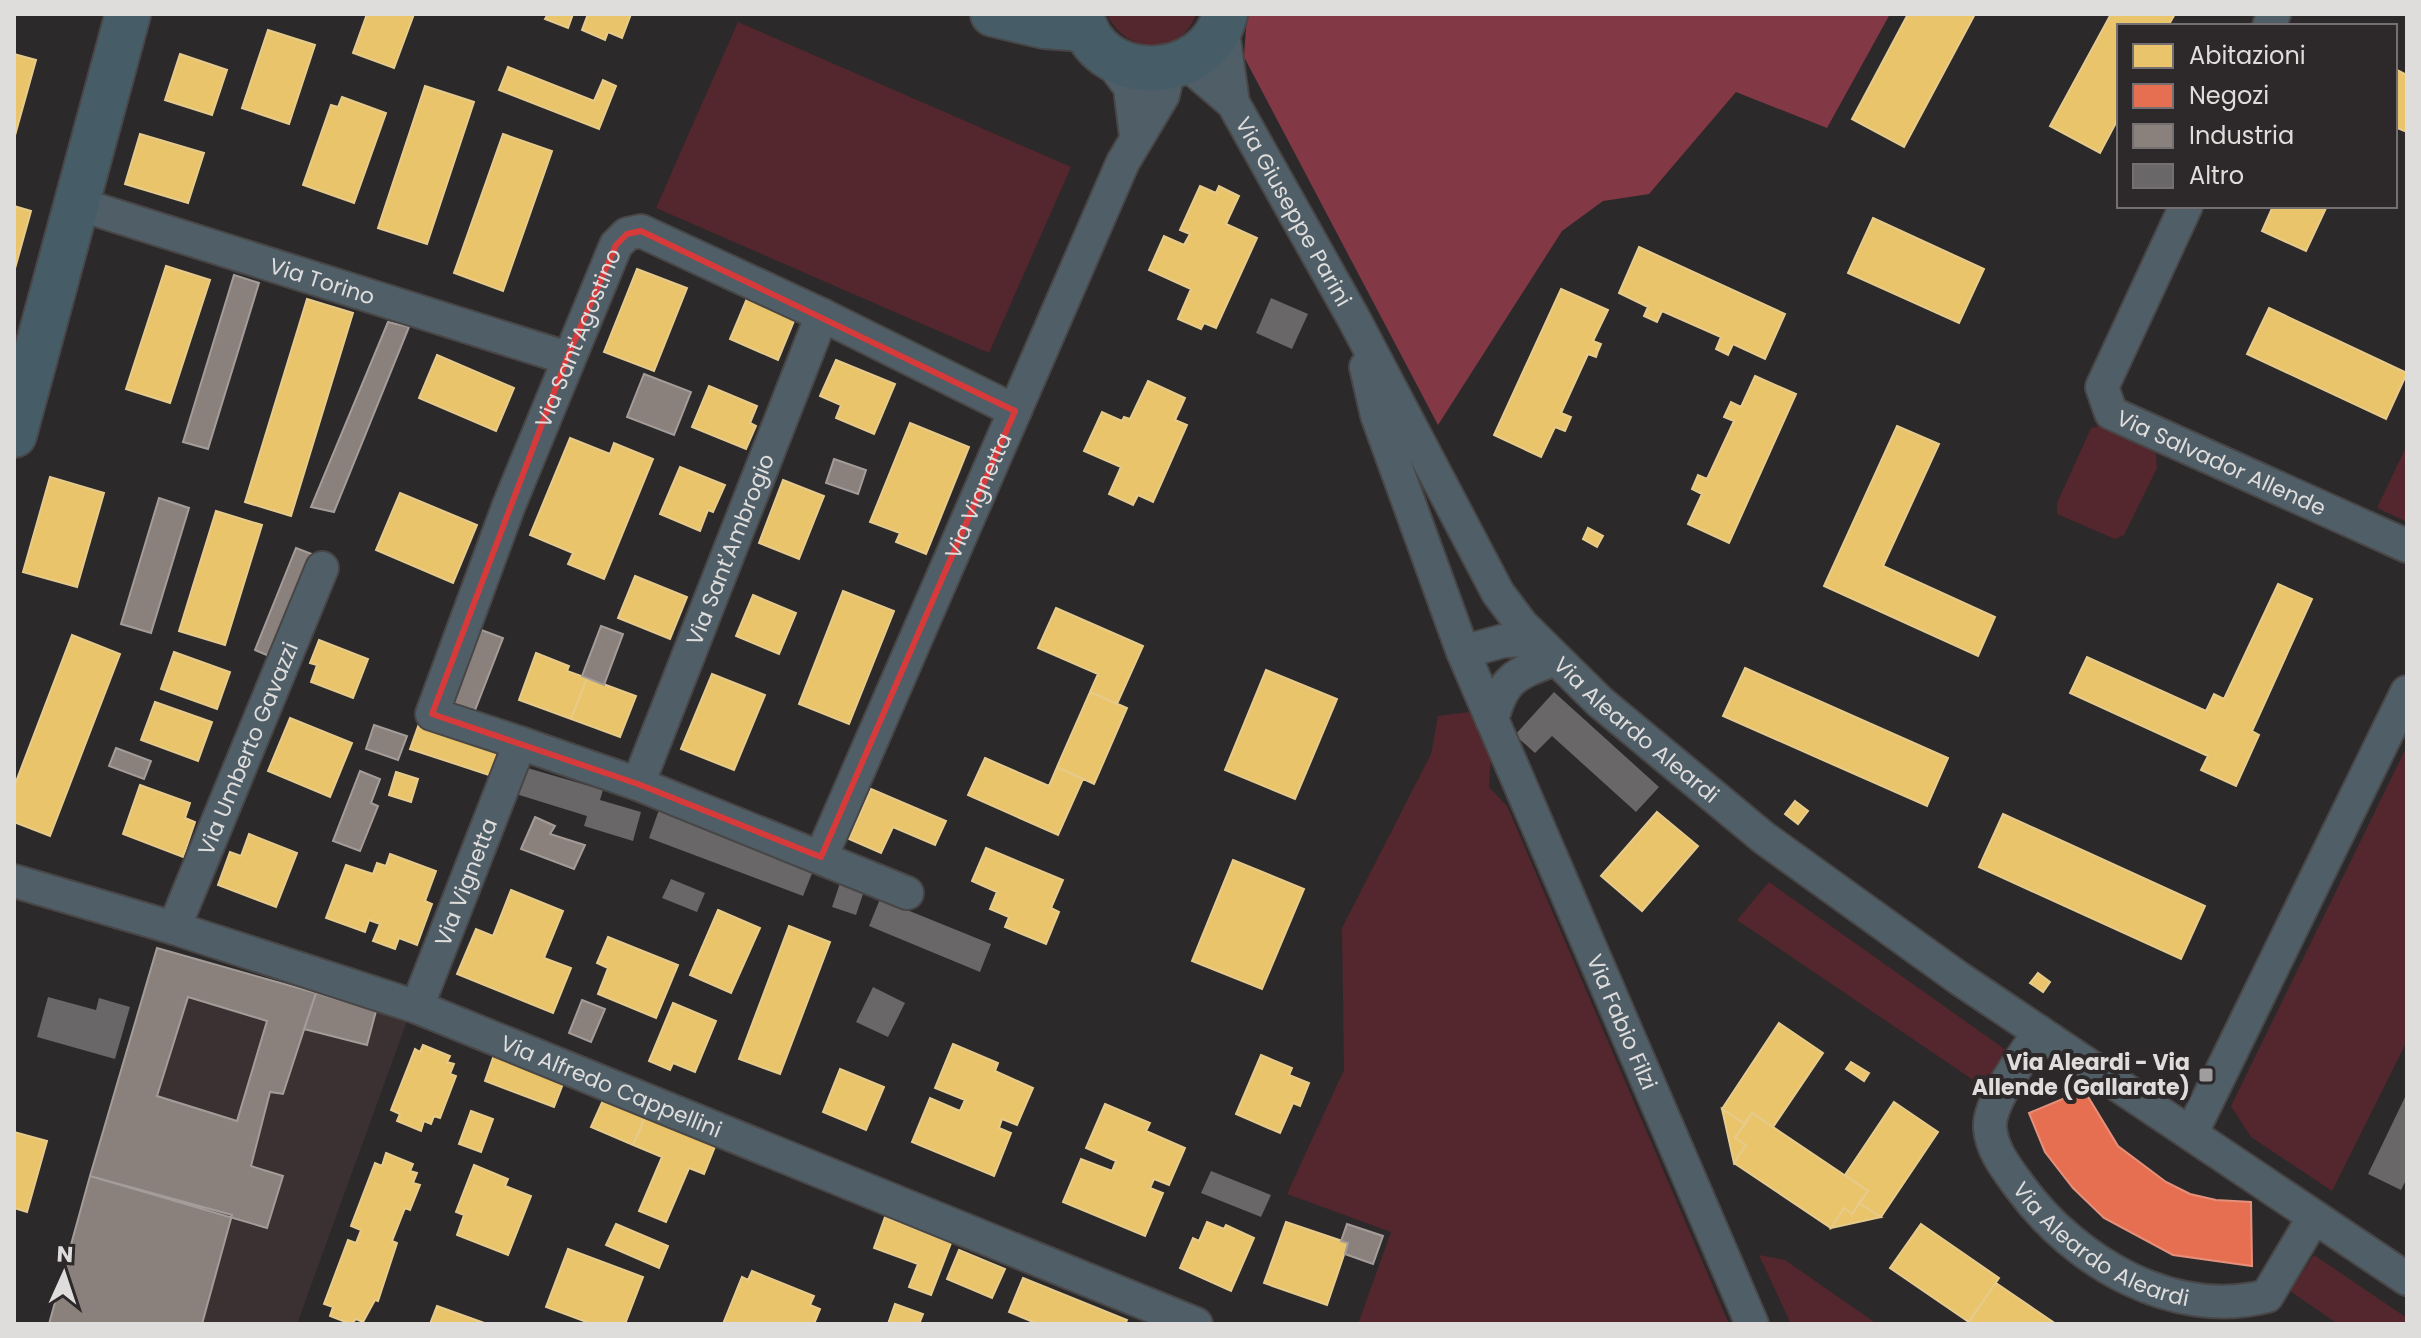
<svg xmlns="http://www.w3.org/2000/svg" width="2421" height="1338" font-family="Poppins,sans-serif">
<style>
.built{fill:#3b3132}
.green{fill:#54262d}
.forest{fill:#823845}
.homes{fill:#e9c46a;stroke:#e6cb8c;stroke-width:2}
.shops{fill:#e76f51;stroke:#e5907b;stroke-width:2}
.industry{fill:#8a817c;stroke:#a49c99;stroke-width:2;fill-rule:evenodd}
.building{fill:#696767}
.lines{fill:none;stroke-linecap:round;stroke-linejoin:round}
.street-casing{stroke:#484646;stroke-width:36}
.secondary-casing{stroke:#484646;stroke-width:48}
.street{stroke:#505f67;stroke-width:32}
.secondary{stroke:#465d68;stroke-width:44}
.marked{fill:none;stroke:#d73a3a;stroke-width:6;stroke-linejoin:round}
.poi-dot{fill:#a09d9e;stroke:#2d2829;stroke-width:3}
.labels{text-anchor:middle;dominant-baseline:central;stroke-width:8;stroke-linejoin:round;paint-order:stroke}
.street-label{font-size:22px;fill:#dfdcdc;stroke:#2d2829}
.poi-label{font-size:22px;font-weight:bold;fill:#dfdcdc;stroke:#2d2829;text-anchor:end}
</style>
<rect width="100%" height="100%" fill="#2c292a"/>
<!-- built -->
<path class="built" d="M157 948 407 1021 297 1324H49Z"/>
<!-- green -->
<path class="green" d="M1107 14H1196C1180 59 1125 54 1107 14Z
M738 22 1071 167 989 353 656 208Z
M2103 425 2156 453 2157 468 2124 535 2115 539 2057 514V503L2091 428Z
M2407 445V522L2377 508Z
M1469 712 1492 741 1489 787 1507 806 1729 1324H1358L1391 1232 1287 1194 1344 1070 1342 928 1431 754 1438 716Z
M2407 746V1041L2332 1191 2251 1137 2231 1106Z
M1769 882 2013 1055 1988 1090 1737 920Z
M1759 1255 1785 1260 1877 1324H1791Z
M2314 1255 2407 1318V1324H2338L2290 1291Z"/>
<!-- forest -->
<path class="forest" d="M1247 14H1890L1827 128 1736 92 1649 194 1603 201 1562 231 1438 425 1244 57Z"/>
<!-- homes -->
<path class="homes" d="M367 14H414L394 68 353 53Z
M548 14H573L568 28 545 19Z
M588 14H631L622 38 608 32 605 40 582 30Z
M1908 14H1975L1904 147 1852 119Z
M2111 14H2175L2168 26H2119V117L2100 153 2050 126Z
M268 30 315 45 289 124 242 108Z
M14 54 36 60 14 139Z
M180 54 227 70 212 115 165 100Z
M508 67 594 101 603 80 616 86 599 129 499 90Z
M2395 69 2407 75V132L2395 127Z
M425 86 474 102 427 244 378 228Z
M342 97 386 113 354 203 303 185 331 105 338 107Z
M140 134 204 153 188 203 125 184Z
M503 134 552 151 503 291 454 273Z
M1200 186 1216 193 1219 186 1239 196 1226 224 1257 238 1216 328 1204 323 1201 329 1178 319 1191 289 1149 270 1164 236 1184 245 1190 234 1180 230Z
M14 206 31 211 14 272Z
M2273 206H2327L2306 251 2262 231Z
M1873 218 1984 269 1959 323 1848 273Z
M1639 247 1785 314 1765 359 1733 344 1728 355 1716 349 1721 337 1662 311 1657 322 1644 316 1648 307 1619 293Z
M166 266 210 280 170 403 126 389Z
M637 269 687 288 654 371 604 352Z
M1561 289 1608 310 1593 341 1601 344 1598 351 1596 357 1588 354 1561 413 1571 417 1565 431 1555 427 1541 457 1494 435Z
M748 296 796 316 778 360 730 339Z
M307 299 353 313 291 516 245 502Z
M2269 308 2407 373 2386 419 2247 354Z
M437 355 514 388 496 431 419 398Z
M836 360 895 384 874 434 836 418 841 405 820 396Z
M1755 376 1796 394 1729 543 1688 524 1702 494 1692 489 1698 475 1707 479 1734 421 1724 417 1731 402 1741 407Z
M1148 381 1185 398 1175 420 1187 425 1153 502 1138 495 1133 505 1109 494 1121 467 1084 451 1102 412 1122 421 1124 417 1130 419Z
M709 386 757 406 750 423 756 426 746 449 692 427Z
M910 423 969 447 926 554 896 542 900 533 870 522Z
M1897 426 1939 444 1883 566 1995 617 1978 656 1824 586Z
M570 438 610 454 614 443 653 459 604 579 568 564 573 553 530 535Z
M680 467 725 485 713 512 708 510 700 531 660 514Z
M50 477 104 493 77 587 23 572Z
M783 480 824 496 799 559 759 543Z
M400 493 477 525 453 583 376 550Z
M216 511 262 525 225 645 179 631Z
M1588 528 1603 536 1597 547 1583 539Z
M635 576 687 597 670 639 618 618Z
M2278 584 2312 599 2252 731 2259 735 2236 786 2201 770 2208 756 2070 693 2087 657 2206 711 2214 694 2224 699Z
M843 591 894 611 849 724 799 704Z
M753 595 796 613 779 654 736 636Z
M1056 608 1143 646 1117 704 1090 692 1098 674 1038 648Z
M72 635 120 654 50 836 14 822V787Z
M319 640 368 659 353 698 311 682 317 665 310 663Z
M174 652 230 672 217 709 161 689Z
M536 653 569 666 567 671 587 678 571 719 519 700Z
M1745 668 1948 758 1927 806 1723 716Z
M1266 670 1337 699 1295 799 1225 770Z
M712 674 765 695 734 770 681 749Z
M587 678 636 696 620 737 571 719Z
M1090 692 1127 708 1094 784 1057 767Z
M155 702 212 722 198 761 141 740Z
M290 718 352 743 330 797 268 771Z
M420 721 504 749 495 777 410 749Z
M985 758 1049 786 1057 767 1083 779 1058 835 968 795Z
M396 772 418 779 411 802 389 795Z
M140 785 190 803 185 818 195 822 183 857 123 834Z
M871 789 946 821 935 845 893 827 881 853 849 839Z
M1795 801 1808 811 1798 824 1785 814Z
M1657 812 1698 846 1642 911 1601 876Z
M2003 814 2205 906 2181 959 1979 867Z
M249 834 297 853 276 907 218 885 230 852 241 856Z
M986 848 1063 880 1051 908 1059 912 1046 944 1005 927 1009 917 990 909 997 892 972 881Z
M390 854 436 871 425 901 432 904 417 945 399 938 395 949 373 941 380 924 369 920 365 932 326 918 346 865 373 874 377 863 386 866Z
M1233 860 1304 889 1262 989 1192 961Z
M511 890 563 911 544 958 571 968 553 1013 457 974 476 929 493 936Z
M718 910 760 928 731 993 690 975Z
M789 926 830 942 780 1074 739 1059Z
M608 937 678 965 656 1018 598 994 608 968 597 963Z
M2038 973 2050 982 2043 992 2030 983Z
M673 1003 716 1021 695 1072 673 1063 670 1070 649 1061Z
M1779 1023 1823 1053 1773 1127 1752 1113 1745 1124 1722 1109Z
M953 1044 998 1063 995 1071 1033 1088 1017 1125 1002 1119 999 1128 1011 1133 994 1176 912 1142 930 1098 960 1111 965 1100 935 1088Z
M423 1045 450 1056 447 1062 454 1064 450 1074 456 1076 440 1118 434 1116 431 1124 424 1121 421 1131 397 1121 400 1114 391 1110 415 1049 420 1052Z
M494 1055 564 1081 554 1107 485 1081Z
M1261 1055 1292 1068 1289 1075 1309 1083 1300 1106 1293 1103 1280 1133 1236 1114Z
M1851 1062 1869 1073 1864 1081 1846 1069Z
M840 1069 884 1087 866 1130 823 1112Z
M604 1098 646 1115 633 1145 591 1127Z
M1894 1102 1938 1132 1881 1217 1859 1203 1868 1191 1845 1175Z
M1105 1104 1150 1123 1146 1131 1185 1148 1169 1185 1154 1179 1150 1188 1163 1193 1145 1236 1063 1202 1081 1159 1112 1171 1116 1161 1086 1148Z
M1722 1109 1745 1124 1735 1138 1746 1145 1734 1163Z
M471 1111 493 1119 481 1152 459 1144Z
M1752 1113 1868 1191 1852 1214 1844 1208 1831 1228 1734 1163 1746 1145 1735 1138Z
M646 1115 716 1144 704 1174 689 1168 666 1222 639 1211 662 1157 633 1145Z
M14 1132 47 1141 27 1212 14 1208Z
M386 1153 413 1164 410 1171 417 1173 413 1183 420 1185 410 1210 405 1208 392 1241 397 1243 378 1301 375 1300 363 1322 356 1319 351 1324 330 1316 333 1307 324 1304 348 1240 356 1243 361 1230 351 1226 375 1163 382 1166Z
M474 1165 508 1179 505 1186 531 1196 508 1255 457 1235 464 1215 456 1212Z
M1859 1203 1881 1217 1831 1228 1844 1208 1852 1214Z
M885 1217 951 1243 931 1295 909 1287 918 1264 874 1248Z
M1207 1222 1224 1229 1226 1225 1254 1238 1231 1291 1180 1268 1193 1238 1199 1241Z
M1286 1222 1348 1243 1327 1305 1264 1283Z
M616 1224 668 1246 659 1268 606 1245Z
M1921 1224 1999 1278 1969 1322 1890 1268Z
M568 1249 643 1277 625 1324H592L546 1307Z
M959 1250 1005 1269 992 1298 947 1279Z
M752 1271 814 1296 810 1305 820 1309 814 1324H723L742 1277 748 1280Z
M1023 1278 1127 1320 1125 1324H1038L1009 1312Z
M1996 1283 2056 1324H1967Z
M895 1304 923 1314 919 1324H888Z
M437 1306 487 1324H430Z"/>
<!-- shops -->
<path class="shops" d="M2084 1090 2118 1146 2166 1182 2190 1194 2216 1200 2251 1202 2252 1266 2173 1255 2104 1218 2073 1188 2045 1152 2029 1113Z"/>
<!-- industry -->
<path class="industry" d="M234 275 259 283 208 449 183 442Z
M388 322 409 327 334 512 311 507Z
M644 374 691 392 674 435 627 417Z
M834 459 866 470 858 494 826 483Z
M159 498 189 508 151 633 121 624Z
M296 548 317 556 276 659 255 650Z
M601 626 623 634 604 685 582 676Z
M476 628 503 638 472 718 445 708Z
M374 725 407 736 398 760 366 749Z
M116 748 151 761 144 779 109 766Z
M360 771 380 779 371 803 378 806 360 851 333 841Z
M535 817 555 826 550 834 585 845 574 869 521 849Z
M157 948 316 993 283 1094 270 1092 251 1166 283 1176 267 1228 90 1176ZM188 997 267 1021 237 1121 157 1096Z
M316 993 376 1011 367 1045 304 1029Z
M582 1000 605 1009 591 1042 569 1033Z
M90 1176 232 1215 202 1324H49Z
M1347 1224 1383 1236 1373 1264 1345 1254 1348 1243 1341 1241Z"/>
<!-- building -->
<path class="building" d="M1271 298 1308 314 1292 349 1256 333Z
M1554 692 1659 787 1636 812 1552 736 1535 753 1515 735Z
M524 767 603 790 600 800 641 812 633 841 584 826 587 816 516 794Z
M660 807 815 866 803 896 649 838Z
M671 879 705 893 697 912 662 898Z
M840 883 864 891 856 915 832 907Z
M880 899 991 944 980 972 869 926Z
M873 987 905 1003 888 1037 856 1022Z
M48 997 96 1010 99 998 130 1007 115 1059 37 1037Z
M2407 1093V1178L2401 1190 2368 1174Z
M1211 1171 1271 1195 1261 1217 1201 1193Z"/>
<g class="lines">
<!-- street casing -->
<g class="street-casing">
<g id="street">
<path d="M1222 26 1233 103"/>
<path d="M2269 26 2274 14"/>
<path d="M1105 54 1130 87 1136 136"/>
<path id="s1" d="M1186 63 1233 103 1354 319 1498 593 1522 625 1600 702 1764 838 1960 979 2407 1279"/>
<path id="s2" d="M78 204 567 358"/>
<path id="s3" d="M2186 206 2102 387 2111 413 2407 546"/>
<path id="s4" d="M1366 367 1377 415 1463 652 1752 1324"/>
<path d="M1463 652 1503 641 1537 640"/>
<path d="M1492 720C1503 677 1517 673 1556 659"/>
<path id="s5" d="M520 743 432 714 509 505 616 245 627 234 641 231 822 315 1015 411"/>
<path id="s6" d="M638 784 822 315"/>
<path id="s7" d="M821 857 1123 162 1163 95 1169 68"/>
<path id="s8" d="M14 881 174 928 417 1007 1196 1324"/>
<path id="s9" d="M174 928 322 568"/>
<path id="s10" d="M417 1007 520 743 638 784 907 893"/>
<path id="s11" d="M2039 1032C2025 1055 1988 1102 1990 1128 1992 1151 2007 1169 2020 1187 2075 1262 2173 1320 2267 1296L2314 1217"/>
<path d="M2191 1134 2407 692"/>
</g>
</g>
<!-- secondary casing -->
<g class="secondary-casing">
<path id="secondary" d="M993 14 1044 26 1086 29
M1081 14C1095 88 1208 85 1225 14
M14 435 128 14"/>
</g>
<!-- street -->
<use href="#street" class="street"/>
<!-- secondary -->
<use href="#secondary" class="secondary"/>
</g>
<!-- marked area -->
<path class="marked" d="M641 231 1015 411 821 857 638 784 432 714 567 358 616 245 627 234Z"/>
<!-- markers -->
<rect class="poi-dot" x="2198" y="1067" width="16" height="16" rx="4"/>
<g class="labels">
<!-- street labels -->
<g class="street-label">
<text stroke="none"><textPath href="#s1" startOffset="186">Via Giuseppe Parini</textPath></text>
<text stroke="none"><textPath href="#s2" startOffset="256">Via Torino</textPath></text>
<text stroke="none"><textPath href="#s5" startOffset="496">Via Sant'Agostino</textPath></text>
<text stroke="none"><textPath href="#s3" startOffset="348">Via Salvador Allende</textPath></text>
<text stroke="none"><textPath href="#s7" startOffset="394">Via Vignetta</textPath></text>
<text stroke="none"><textPath href="#s6" startOffset="252">Via Sant'Ambrogio</textPath></text>
<text stroke="none"><textPath href="#s1" startOffset="814">Via Aleardo Aleardi</textPath></text>
<text stroke="none"><textPath href="#s9" startOffset="194">Via Umberto Gavazzi</textPath></text>
<text stroke="none"><textPath href="#s10" startOffset="134">Via Vignetta</textPath></text>
<text stroke="none"><textPath href="#s4" startOffset="704">Via Fabio Filzi</textPath></text>
<text stroke="none"><textPath href="#s8" startOffset="632">Via Alfredo Cappellini</textPath></text>
<text stroke="none"><textPath href="#s11" startOffset="278">Via Aleardo Aleardi</textPath></text>
</g>
<!-- poi labels -->
<g class="poi-label">
<text x="2190" y="1062">Via Aleardi - Via<tspan x="2190" dy="25">Allende (Gallarate)</tspan></text>
</g>
</g>
<!-- border -->
<rect width="2421" height="1338" fill="none" stroke="#dfdcdc" stroke-width="32"/>
<!-- legend -->
<rect x="2117" y="24" width="280" height="184" fill="#2d2829" stroke="#747071" stroke-width="2"/>
<rect x="2133" y="44" width="40" height="24" fill="#e9c46a" stroke="#747071" stroke-width="2"/>
<text x="2189" y="64" font-size="24" fill="#dfdcdc">Abitazioni</text>
<rect x="2133" y="84" width="40" height="24" fill="#e76f51" stroke="#747071" stroke-width="2"/>
<text x="2189" y="104" font-size="24" fill="#dfdcdc">Negozi</text>
<rect x="2133" y="124" width="40" height="24" fill="#8a817c" stroke="#747071" stroke-width="2"/>
<text x="2189" y="144" font-size="24" fill="#dfdcdc">Industria</text>
<rect x="2133" y="164" width="40" height="24" fill="#696767" stroke="#747071" stroke-width="2"/>
<text x="2189" y="184" font-size="24" fill="#dfdcdc">Altro</text>
<!-- north arrow -->
<g transform="translate(64 1274) rotate(3)" stroke="#2d2829" stroke-width="6" paint-order="stroke">
<path d="M0-6L14 30L0 20L-14 30Z" fill="#dfdcdc"/>
<text y="-12" font-size="22" font-weight="bold" text-anchor="middle" fill="#dfdcdc">N</text>
</g>
</svg>
